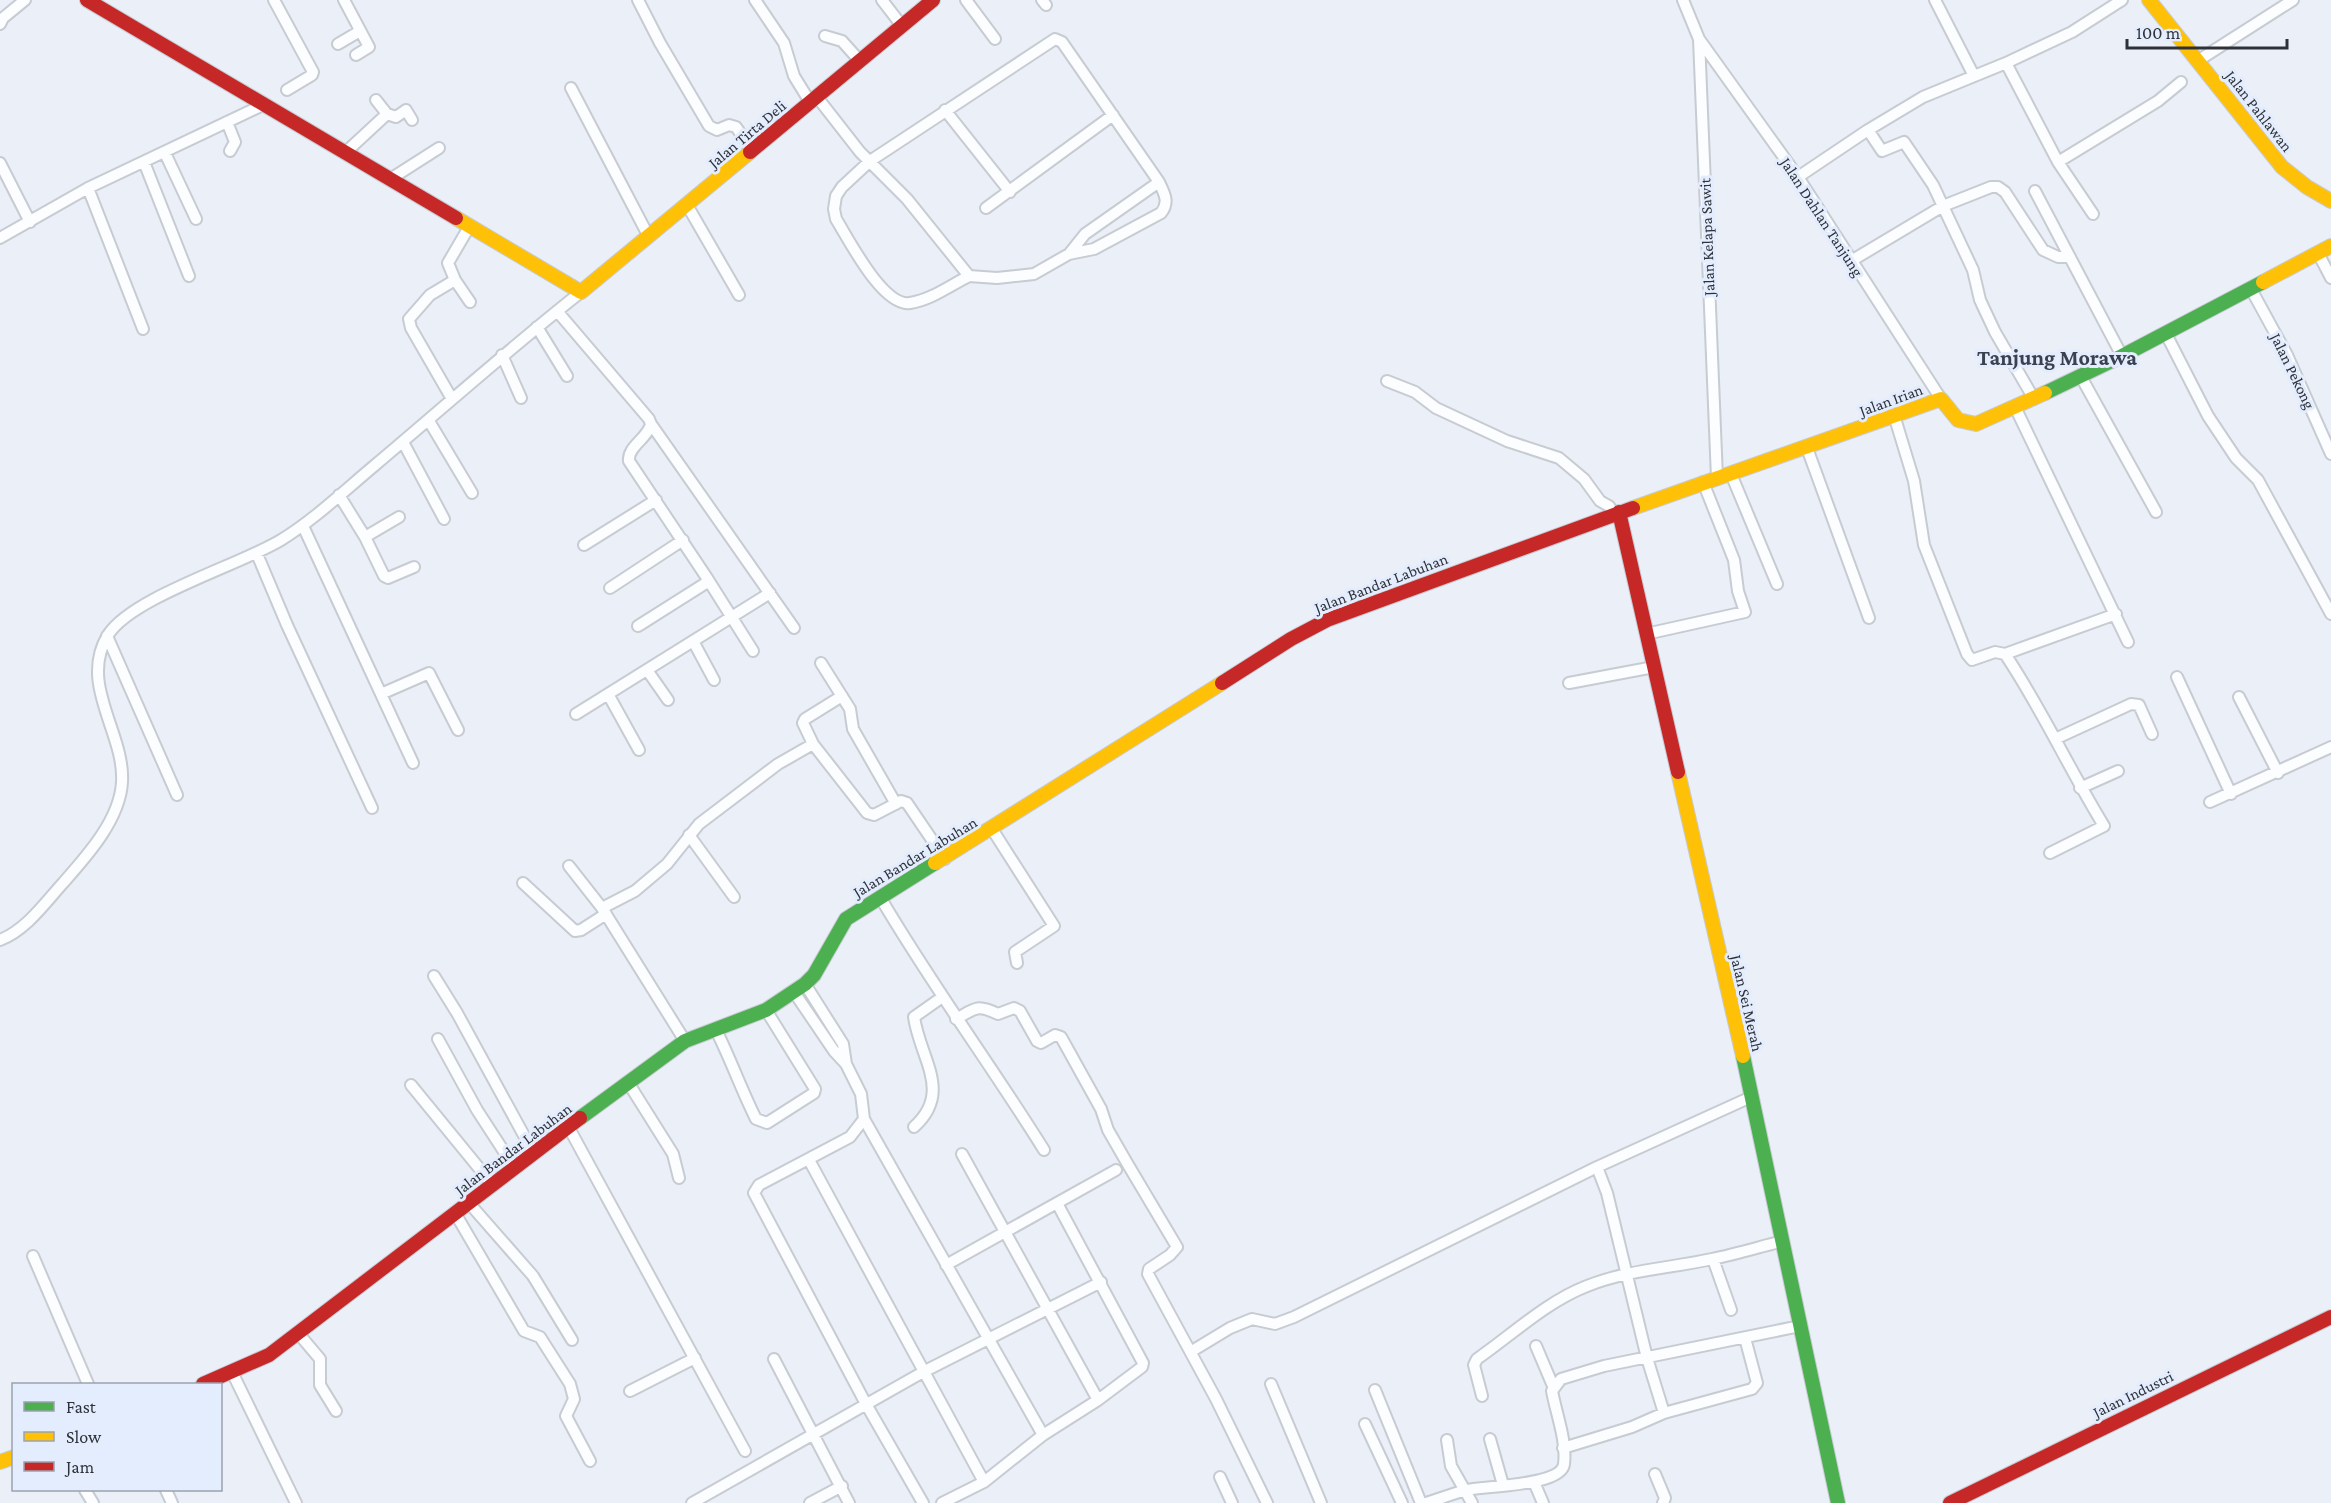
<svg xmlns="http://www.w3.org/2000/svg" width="2331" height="1503" font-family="'Crimson Pro',serif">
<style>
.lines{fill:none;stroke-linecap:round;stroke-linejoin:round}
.street-casing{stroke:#c7cbd2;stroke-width:14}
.fast-casing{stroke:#c7cbd2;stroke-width:16}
.slow-casing{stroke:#c7cbd2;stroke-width:16}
.jam-casing{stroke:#c7cbd2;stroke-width:16}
.street{stroke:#fcfdfe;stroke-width:10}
.fast{stroke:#4caf50;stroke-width:14}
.slow{stroke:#ffc107;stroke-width:14}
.jam{stroke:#c62828;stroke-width:14}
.labels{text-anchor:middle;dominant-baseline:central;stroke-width:6;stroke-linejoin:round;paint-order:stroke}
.street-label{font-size:16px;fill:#2e3238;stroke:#e4edfe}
.district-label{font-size:22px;font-weight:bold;fill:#3a414f;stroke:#e4edfe}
</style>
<rect width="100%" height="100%" fill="#eaeff8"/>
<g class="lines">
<!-- street casing -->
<g class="street-casing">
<path id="street" d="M274 0 313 72 312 75 287 90
M344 0 369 47 356 55
M638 0 660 43 709 126 717 130 729 125 736 127 752 150
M755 0 784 43 794 76 810 102
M882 0 902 26
M966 0 995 39
M1042 0 1046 5
M1683 0 1699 39 1717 478
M1935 0 1973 74
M0 24 3 18 25 0
M825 36 842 41 859 60
M1699 39 1798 177 1941 399
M338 44 360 31
M2199 60 2293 0
M2006 63 2058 162 2093 214
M571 88 649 237
M817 97 860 152 907 199 969 276 997 278 1034 274 1069 254 1085 234 1159 182 1062 42 1055 39 870 161 842 187 836 196 834 209 836 219C849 240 883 307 910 303 931 300 951 285 969 276
M945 110 1010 192
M387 114 396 117 406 110 412 120
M227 122 235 142 230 151
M1868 130 1882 151 1904 142 1933 185 1973 270 1980 300 1995 332 2034 399
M347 151 387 114 376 100
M165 153 196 219
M144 162 189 276
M2058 162 2158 101 2181 82
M0 163 30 222
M1798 177 1868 130 1923 97 2006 63 2072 32 2122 0
M392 178 439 148
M88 188 143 329
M2035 191 2122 356
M687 205 739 295
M986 208 1113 115
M469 227 448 263 455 280 470 302
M0 238 88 188 265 104
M2318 253 2331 278
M1069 254 1094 249 1161 213C1170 202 1164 193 1159 182
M1851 261 1943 206 1991 187H1998L2005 192 2043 250 2058 257H2070
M2251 289 2287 355 2331 454
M557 311 649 419 651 424C648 438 627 447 629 461L707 578 706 583 638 626
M537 327 567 376
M2166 334 2208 416 2236 458 2258 480 2331 614
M502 355 521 398
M2080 375 2156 512
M1387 381 1415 392 1436 408 1507 441 1559 458 1584 479 1600 501 1609 506 1614 514
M452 399 411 328 409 319 430 295 455 280
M2016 409 2128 642
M1894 415 1914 481 1924 545 1967 654 1972 660 1995 652 2005 654
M429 421 472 493
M651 424 794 628
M403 442 444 519
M1807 448 1869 618
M1731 474 1777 584
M339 495 365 537 384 576 388 578 414 567
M303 526 413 763
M365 537 399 517
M584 545 656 500
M257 554 287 625 372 808
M707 578 753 651
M610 588 683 540
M1646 634 1745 612 1738 591 1734 560 1703 482
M107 636 177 795
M693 641 714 680
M821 663 850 709 853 729 896 804
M647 670 668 700
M2177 677 2231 794
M1569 683 1654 667
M381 694 429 673 458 730
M608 694 639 750
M2239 697 2278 773
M576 714 770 593
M2055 739 2131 704 2139 705 2152 734
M813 744 803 723 805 719 842 696
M2080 788 2118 771
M2210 802 2331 747
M992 829 1054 926 1015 952 1017 963
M689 835 734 897
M2050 853 2104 826C2069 769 2042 709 2005 654L2116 614
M569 866 602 908
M523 883 575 931 581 930 606 914
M880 897C931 984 991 1065 1044 1150
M0 940C26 930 45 903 63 883 86 857 120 820 122 782 125 733 78 684 108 635 132 597 240 565 281 540 315 519 344 491 374 466 443 408 510 348 581 292
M434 976 457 1013 533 1152
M805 984 843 1044 846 1064 861 1094 864 1119 850 1137 759 1185 754 1193 866 1404 923 1503
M794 992 834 1051 846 1064
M956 1019C976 1008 977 1004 998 1014L1014 1008 1020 1011 1037 1041 1041 1043 1055 1035 1061 1037 1101 1109 1108 1130 1127 1163 1177 1247 1170 1255 1149 1269 1148 1274 1216 1399 1267 1503
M716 1030C731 1060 741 1089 756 1119L767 1123 814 1093 815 1089 766 1010
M438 1039 477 1110 514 1167
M685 1041 602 908 635 891 667 864 699 824 778 764 813 744 867 813 874 815 901 801 907 803 945 859
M629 1084 673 1154 679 1178
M411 1085 492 1184
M864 1119 1043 1435
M914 1127C953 1092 920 1059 914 1017L941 998
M569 1128 745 1451
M962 1154 1098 1400
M809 1160 984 1482
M1597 1167 1607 1193 1647 1358 1664 1413
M469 1203 533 1276 572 1340
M455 1213 524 1331 540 1337 570 1384 574 1399 566 1416 590 1461
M33 1256 88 1384
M1713 1259 1731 1310
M946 1265 1116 1170
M298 1333 320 1359V1385L336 1411
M1536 1346 1553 1386
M1192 1351 1230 1328 1252 1319 1275 1324 1294 1317 1597 1167 1751 1097
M774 1359 849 1503
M232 1372 296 1503
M1271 1384 1321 1503
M1375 1390 1421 1503
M630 1391 695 1358
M1482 1396 1474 1365 1477 1359C1513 1334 1546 1302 1587 1286 1627 1270 1671 1268 1712 1259 1736 1254 1759 1247 1783 1241
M1365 1424 1402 1503
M1490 1439 1503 1485
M1447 1440 1451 1466 1472 1503
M1563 1448 1632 1427 1664 1413 1752 1389 1757 1383 1745 1338
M1655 1474 1665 1498 1663 1503
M1220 1477 1232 1503
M1534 1482 1543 1503
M85 1490 93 1503
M166 1490 172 1503
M692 1503 925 1371 1101 1282
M810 1503 842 1486
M942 1503 984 1482 1043 1435 1098 1400 1142 1367 1143 1363 1058 1205
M1426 1503C1439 1499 1452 1494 1466 1490 1484 1486 1562 1486 1564 1464 1567 1441 1556 1413 1552 1391L1561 1379 1604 1366 1800 1326"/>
</g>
<!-- fast casing -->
<g class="fast-casing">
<path id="fast" d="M2045 393 2122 356 2263 282
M1743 1056 1838 1503
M580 1118 685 1041 766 1010 805 984 814 975 846 919 935 863"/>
</g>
<!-- slow casing -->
<g class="slow-casing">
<path id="slow" d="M2149 0 2282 167 2307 187 2331 201
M456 218 581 292 750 152
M2263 282 2331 246
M1633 508 1941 399 1958 420 1976 424 2045 393
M1678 772 1743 1056
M935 863 1222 683
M0 1462 14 1457"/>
</g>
<!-- jam casing -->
<g class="jam-casing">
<path id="jam" d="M87 0 456 218
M750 152 933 0
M1619 512 1678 772
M1222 683 1291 639 1327 620 1633 508
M203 1384 269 1355 580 1118
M1950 1503 2331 1317"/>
</g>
<!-- street -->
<use href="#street" class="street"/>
<!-- fast -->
<use href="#fast" class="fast"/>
<!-- slow -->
<use href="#slow" class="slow"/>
<!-- jam -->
<use href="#jam" class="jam"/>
</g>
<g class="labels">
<!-- street labels -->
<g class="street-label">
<text transform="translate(2259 111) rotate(52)">Jalan Pahlawan</text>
<text transform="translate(747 134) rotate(-40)">Jalan Tirta Deli</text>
<text transform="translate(1822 217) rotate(57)">Jalan Dahlan Tanjung</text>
<text transform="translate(1707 237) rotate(-92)">Jalan Kelapa Sawit</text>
<text transform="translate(2293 371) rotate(64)">Jalan Pekong</text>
<text transform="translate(1891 400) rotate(-20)">Jalan Irian</text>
<text transform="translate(1381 583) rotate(-21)">Jalan Bandar Labuhan</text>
<text transform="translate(915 857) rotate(-31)">Jalan Bandar Labuhan</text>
<text transform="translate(1747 1003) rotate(77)">Jalan Sei Merah</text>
<text transform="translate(513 1149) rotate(-37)">Jalan Bandar Labuhan</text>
<text transform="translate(2133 1394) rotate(-26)">Jalan Industri</text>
</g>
<!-- district labels -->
<g class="district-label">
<text x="2057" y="357">Tanjung Morawa</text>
</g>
</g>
<!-- legend -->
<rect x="12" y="1383" width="210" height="108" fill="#e4edfe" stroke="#9ba2af" stroke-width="1.5"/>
<rect x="24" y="1402" width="30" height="9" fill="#4caf50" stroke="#9ba2af" stroke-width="1.5"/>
<text x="66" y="1413" font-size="18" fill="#2e3238">Fast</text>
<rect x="24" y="1432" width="30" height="9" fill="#ffc107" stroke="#9ba2af" stroke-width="1.5"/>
<text x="66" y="1443" font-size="18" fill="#2e3238">Slow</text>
<rect x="24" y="1462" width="30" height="9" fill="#c62828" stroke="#9ba2af" stroke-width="1.5"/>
<text x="66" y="1473" font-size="18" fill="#2e3238">Jam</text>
<!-- scale -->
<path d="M2127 39v9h160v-9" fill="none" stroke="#2e3238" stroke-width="3"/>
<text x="2136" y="39" font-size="18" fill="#2e3238" stroke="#e4edfe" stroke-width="4.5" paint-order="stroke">100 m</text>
</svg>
